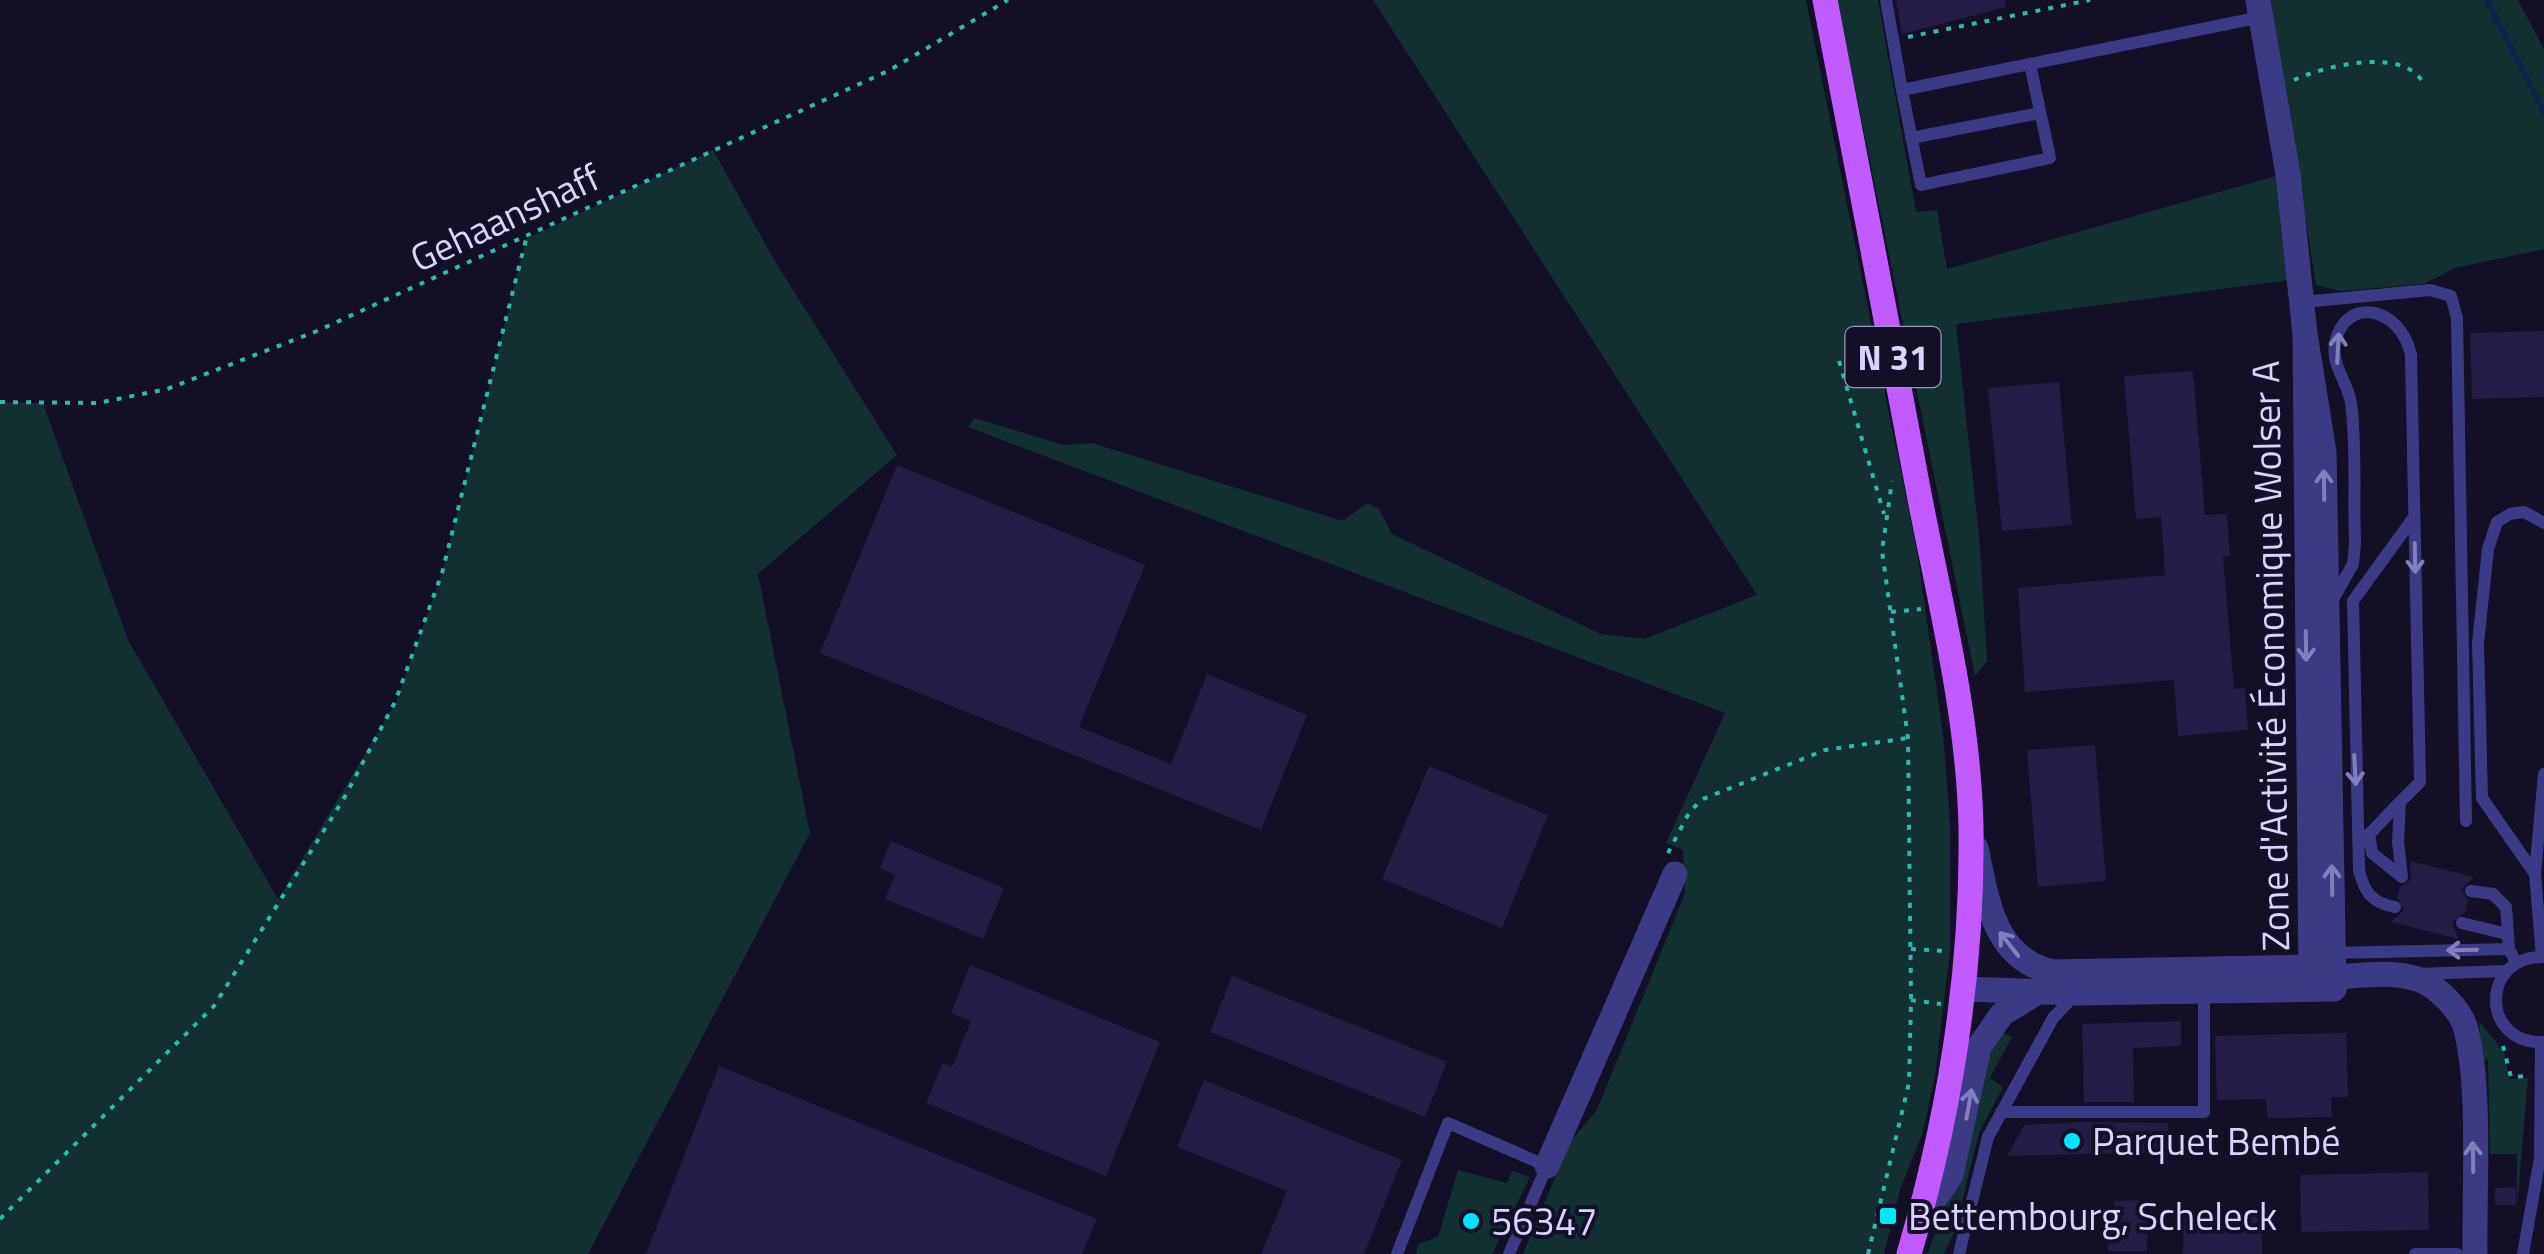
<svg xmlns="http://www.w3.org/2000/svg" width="2544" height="1254" font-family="'Titillium Web',sans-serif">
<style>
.green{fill:#12302f}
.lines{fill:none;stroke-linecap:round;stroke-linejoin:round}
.stream{stroke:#0c2248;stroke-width:6}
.building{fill:#241b47}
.path{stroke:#2fb8b0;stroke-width:4;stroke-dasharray:5 8;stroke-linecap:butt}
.lane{stroke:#3d3a85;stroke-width:12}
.street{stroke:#3d3a85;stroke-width:25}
.primary{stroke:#c25bff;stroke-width:25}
.oneway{stroke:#837fbc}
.poi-dot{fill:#00e5ff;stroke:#130f26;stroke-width:4}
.labels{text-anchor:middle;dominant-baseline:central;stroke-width:8;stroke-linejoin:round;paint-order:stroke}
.shield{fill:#130f26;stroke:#9e99be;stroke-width:2.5}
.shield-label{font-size:35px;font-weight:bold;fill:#d9d4ff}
.street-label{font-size:38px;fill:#d9d4ff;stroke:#130f26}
.poi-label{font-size:38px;fill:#d9d4ff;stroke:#130f26;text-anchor:start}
</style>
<rect width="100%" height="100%" fill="#130f26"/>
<!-- green -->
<path class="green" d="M1373 0H1806L1917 552 1943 734 1950 823V951L1935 1076 1923 1132 1900 1190 1884 1254H1523L1570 1142 1597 1110 1685 893 1683 850 1666 843 1725 713 968 427 975 418 1063 445 1092 443 1343 521 1367 503 1379 509 1392 534 1601 634 1644 639 1757 595Z
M1837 0H1878L1916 212 1937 210 1947 269 2276 176 2289 280 1956 324 1980 546 1987 661 1975 676Z
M2271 0H2518L2544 49V249L2455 268 2424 284 2340 291 2316 285Z
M713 150 776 263 897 455 758 574 810 833 588 1254H0V402L43 403 128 640 278 899 396 702 442 573 526 239Z
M2479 1021 2504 1052 2509 1079 2528 1078 2517 1207V1154H2490L2488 1060 2482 1059Z
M1999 1030 2012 1037 1990 1078 2003 1087 1979 1133 1955 1230 1944 1254H1927L1958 1177 1979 1079Z
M1458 1170 1507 1183 1512 1171 1530 1177 1492 1254H1416L1418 1244 1438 1237Z"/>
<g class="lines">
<!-- stream -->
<path class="stream" d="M2487 0 2544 112"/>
</g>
<!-- building -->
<path class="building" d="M1896 0H2005L2006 7 1902 34Z
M2544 331V397L2472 399 2470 333Z
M2193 371 2205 515 2227 514 2230 556H2223L2234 689 2245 688 2248 730 2178 736 2174 680 2025 692 2018 588 2165 575 2161 517 2136 519 2124 376Z
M2059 382 2072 525 2002 531 1988 388Z
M897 465 1145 565 1079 727 1171 764 1207 674 1307 715 1261 830 820 653Z
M2095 745 2106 881 2038 887 2027 750Z
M1429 766 1548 815 1502 928 1382 879Z
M891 841 1004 888 983 939 885 899 895 875 880 868Z
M2410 861 2474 877 2461 889 2468 900 2465 913 2452 922 2458 939 2391 922 2404 910 2397 897 2400 887 2411 880Z
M970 965 1160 1042 1106 1176 926 1103 943 1063 952 1067 971 1021 951 1013Z
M1232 976 1447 1062 1425 1117 1210 1032Z
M2181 1021V1046L2133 1048 2134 1102H2084L2082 1024Z
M2346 1033 2348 1097H2331L2332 1117 2267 1118 2266 1099 2217 1100 2215 1036Z
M719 1066 1097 1219 1082 1254H646Z
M1204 1080 1402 1160 1364 1254H1261L1287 1191 1177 1147Z
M2084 1122 2168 1123 2170 1152 2007 1156 2024 1125Z
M2428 1172 2429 1230 2301 1232 2300 1175Z
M2516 1187V1205H2495V1188Z
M2147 1200V1251H2108V1231H2114V1201Z
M2184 1215 2263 1216 2262 1254H2183Z"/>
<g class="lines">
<!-- path -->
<path class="path" d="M1908 37 2090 0
M2294 80C2324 66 2401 47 2422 81
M1839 361 1884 514
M0 402 98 403 167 389 317 331 888 71 1008 0
M1891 612 1921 609
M1668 853 1690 811 1703 799 1825 750 1908 738
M1911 949 1946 951
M1911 1000 1941 1004
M2503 1046 2511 1077 2525 1076
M0 1219 214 1006 343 800 395 702 442 573 526 239
M1868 1254 1909 1083 1911 1000 1908 738 1882 551 1892 481"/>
<!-- lane -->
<path class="lane" d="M1886 0 1902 90
M2030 64 2050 158 1921 185 1902 90 2261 17
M1911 138 2040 113
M2303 302 2430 290 2451 296 2457 318 2466 821
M2331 603 2353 564 2355 543C2353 497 2357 448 2351 403 2348 383 2331 365 2335 344 2344 295 2401 306 2411 355L2420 782 2400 802 2398 842 2402 877
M2369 834 2372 853 2402 877
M2359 845 2400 802
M2535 874 2482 798 2478 643 2488 549 2497 522 2510 514 2524 512 2544 523
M2471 891 2493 894 2506 907 2509 949
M2395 907C2372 903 2364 892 2359 870L2353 601 2414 517
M2462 923 2507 934
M2333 953 2509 949 2516 962
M2542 957 2535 874 2544 774
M2544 957C2480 955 2480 1045 2544 1042
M2418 974 2505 971
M2001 1112H2204V991
M1397 1254 1448 1123 1547 1166 1509 1254
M1959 1254 1988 1137 2053 1018 2075 995
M2415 1254H2457
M2523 1254 2540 1158 2541 1042"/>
<!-- street -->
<path class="street" d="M2258 0 2288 174 2305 334
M1976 848C1987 899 1993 958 2052 972L2310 967
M2321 978C2353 977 2390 969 2420 980 2438 987 2462 1011 2466 1030 2481 1088 2474 1191 2475 1254
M1965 989 2077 993 2334 989 2324 452 2305 334 2311 978
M1547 1166 1675 874
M1921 1220 1951 1175 1979 1047 2002 1014 2038 992"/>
<!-- primary -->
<path class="primary" d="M1825 0C1857 166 1889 333 1920 499 1941 607 1969 718 1971 828 1973 975 1950 1114 1909 1254"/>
</g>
<!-- one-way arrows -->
<defs><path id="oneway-shaft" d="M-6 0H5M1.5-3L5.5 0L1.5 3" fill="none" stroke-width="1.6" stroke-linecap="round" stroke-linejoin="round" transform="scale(2.5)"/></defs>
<g class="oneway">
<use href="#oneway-shaft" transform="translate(2338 348) rotate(-87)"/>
<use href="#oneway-shaft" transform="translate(2324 485) rotate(-91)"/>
<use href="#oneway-shaft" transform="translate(2415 558) rotate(89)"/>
<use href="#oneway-shaft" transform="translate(2306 646) rotate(89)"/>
<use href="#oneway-shaft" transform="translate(2355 770) rotate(87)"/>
<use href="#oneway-shaft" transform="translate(2332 880) rotate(-91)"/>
<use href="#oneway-shaft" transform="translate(2009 944) rotate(-128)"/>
<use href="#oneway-shaft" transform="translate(2462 950) rotate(179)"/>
<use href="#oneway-shaft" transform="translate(1969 1104) rotate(-80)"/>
<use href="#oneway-shaft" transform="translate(2473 1157) rotate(-91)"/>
</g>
<!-- markers -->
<g class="poi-dot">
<circle cx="2072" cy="1141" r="10"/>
<rect x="1878" y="1206" width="20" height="20" rx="5"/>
<circle cx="1471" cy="1221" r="10"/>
</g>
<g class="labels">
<!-- shield labels -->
<rect class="shield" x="1845.5" y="327" width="95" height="60" rx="8"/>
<g class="shield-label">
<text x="1893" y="357">N 31</text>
</g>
<!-- street labels -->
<g class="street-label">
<text transform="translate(505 217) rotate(-25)">Gehaanshaff</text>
<text transform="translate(2270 656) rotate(-91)">Zone d'Activité Économique Wolser A</text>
</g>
<!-- poi labels -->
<g class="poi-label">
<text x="2092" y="1141">Parquet Bembé</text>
<text x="1908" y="1216">Bettembourg, Scheleck</text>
<text x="1491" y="1221">56347</text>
</g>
</g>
</svg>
